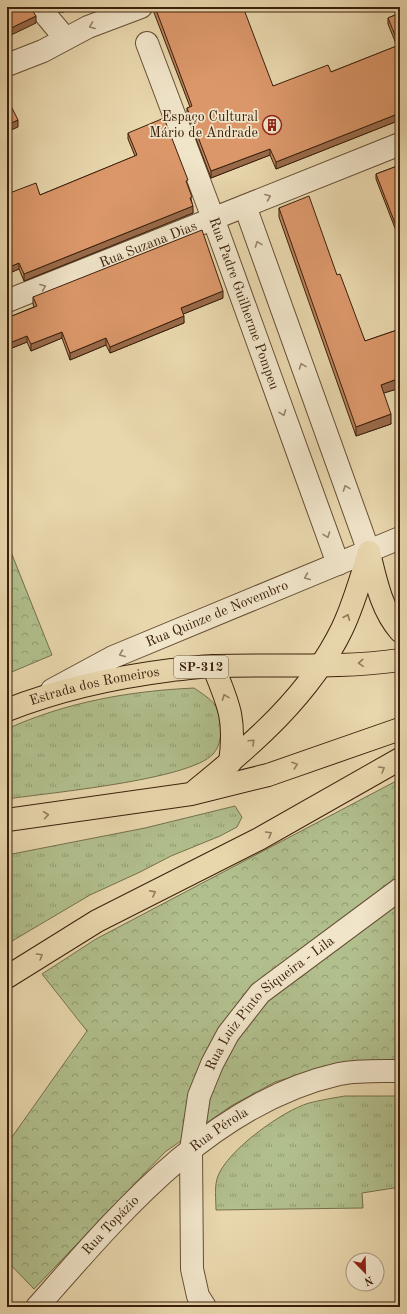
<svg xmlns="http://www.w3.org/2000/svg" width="407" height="1314" font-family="'Old Standard TT',serif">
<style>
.grass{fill:url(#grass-tufts);stroke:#76704c}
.forest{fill:url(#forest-crowns);stroke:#76704c}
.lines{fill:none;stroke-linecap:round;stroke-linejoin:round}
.street-casing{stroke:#664e34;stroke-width:24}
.primary-casing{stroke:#3b200c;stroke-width:24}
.street{stroke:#f0e4c9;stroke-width:22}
.primary{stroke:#e8d6ac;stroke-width:22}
.wall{fill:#bc825b;stroke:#3b200c}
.shaded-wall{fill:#996a4a;stroke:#3b200c}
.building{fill:#db976a;stroke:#3b200c}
.oneway{stroke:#96826a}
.oneway2{stroke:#927b5c}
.labels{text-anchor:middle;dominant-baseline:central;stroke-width:3.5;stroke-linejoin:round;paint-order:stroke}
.shield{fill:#f0e4c9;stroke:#715b45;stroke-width:1}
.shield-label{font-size:13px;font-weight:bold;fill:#3b200c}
.poi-label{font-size:14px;fill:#3b200c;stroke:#f0e4c9;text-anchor:end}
.street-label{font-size:14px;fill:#3b200c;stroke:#f0e4c9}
</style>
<defs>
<pattern id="grass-tufts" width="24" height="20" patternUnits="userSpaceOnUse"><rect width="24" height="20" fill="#b1bf8d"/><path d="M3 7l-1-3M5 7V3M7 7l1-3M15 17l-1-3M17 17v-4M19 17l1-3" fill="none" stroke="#919b72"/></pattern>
<pattern id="forest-crowns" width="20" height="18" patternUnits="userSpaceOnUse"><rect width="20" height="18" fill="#b1bf8d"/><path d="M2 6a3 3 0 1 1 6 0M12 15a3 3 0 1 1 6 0" fill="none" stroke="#919b72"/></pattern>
</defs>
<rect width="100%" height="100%" fill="#e8d6ac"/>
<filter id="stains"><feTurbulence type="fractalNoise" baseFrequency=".005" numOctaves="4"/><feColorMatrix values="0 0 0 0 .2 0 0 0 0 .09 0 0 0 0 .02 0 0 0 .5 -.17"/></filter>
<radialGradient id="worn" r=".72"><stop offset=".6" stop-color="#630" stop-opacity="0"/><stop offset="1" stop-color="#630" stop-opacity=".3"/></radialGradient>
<!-- grass -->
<path class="grass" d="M194 688C200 692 211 699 215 705 222 718 224 743 213 754 190 780 47 793 7 799V729C66 702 130 691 194 688Z
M235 806 242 817 237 827 220 836 171 856 140 872 90 895 7 944V855L145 828Z
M345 1096H400V1187L362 1193 363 1208 216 1210C216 1200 214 1185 218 1176 228 1150 282 1111 309 1103 321 1100 333 1098 345 1096Z"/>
<!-- forest -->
<path class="forest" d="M7 542 52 655 7 674Z
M400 779V1060L338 1063 275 1082 231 1106 165 1152 34 1289 7 1261V1144L87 1031 42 974 96 939Z"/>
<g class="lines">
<!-- street casing -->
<g class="street-casing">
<g id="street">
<path d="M39 7 65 38"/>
<path id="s1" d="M147 43 213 218 338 564"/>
<path d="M7 65 43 51 88 27 141 7"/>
<path d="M245 206 369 552"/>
<path id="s2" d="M7 301 400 144"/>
<path id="s3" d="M52 690 113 657 400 538"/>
<path id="s4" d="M37 1307C120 1213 211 1103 339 1074 359 1070 380 1071 400 1071"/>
<path id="s5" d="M205 1307 198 1296 192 1269 191 1150 199 1096 212 1064 228 1034 260 993 400 889"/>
</g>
</g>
<!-- primary casing -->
<g class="primary-casing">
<g id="primary">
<path d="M369 553C376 581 381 609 400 631"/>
<path d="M213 666C229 705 236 719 230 763"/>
<path id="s6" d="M7 710C60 689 116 677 172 670 186 669 201 666 215 666 276 664 339 669 400 660"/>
<path d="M196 790C252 745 310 695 342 629 354 604 361 578 369 552"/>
<path d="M7 820 191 794 268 775 400 729"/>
<path d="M7 977 97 921 259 839 400 759"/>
</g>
</g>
<!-- street -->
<use href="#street" class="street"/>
<!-- primary -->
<use href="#primary" class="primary"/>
</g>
<!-- wall -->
<path class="wall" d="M55 7H76L63 12H59Z
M153 7H215L216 10 273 86 331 72 397 46 388 24V18L400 13V120L276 169 270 155 211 178 187 115V108L190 107 153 10Z
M128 133 188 186 192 203 193 213 24 281 19 269 7 274V194L40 195 135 156 128 139Z
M400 165V241L376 179V174Z
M279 208 337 275 365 341 400 329V388L383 393 391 424 356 436 279 217Z
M33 297 223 298 183 314 184 323 110 353 106 345 70 360 62 338 31 351 27 342 7 350V318L34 307 33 304Z"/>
<!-- shaded-wall -->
<path class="shaded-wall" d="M63 7H76L63 12Z
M36 16V23L7 37V30Z
M400 113V120L276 169V162Z
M18 120V127L7 132V125Z
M270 149V155L211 178V171Z
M193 206V213L24 281V274Z
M19 263V269L7 274V268Z
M223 291V298L181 315V308Z
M184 316V323L110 353V347Z
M62 332V338L31 351V344Z
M27 336V342L7 350V344Z
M106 338V345L70 360V353Z
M400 378V388L381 394V385Z
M391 414V424L356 436V427Z"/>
<!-- building -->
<path class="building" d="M7 7H30L36 16 7 30Z
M155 7H215L216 10 224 7H243L273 86 328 65 331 72 399 45 388 18 400 13V113L276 162 270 149 211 171 187 108 192 106Z
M7 98 18 120 7 125Z
M164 118 188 180 186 181 192 197 190 198 193 206 24 274 19 263 7 268V194L36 183 40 195 137 155 128 133Z
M400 165V236L376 174Z
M309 196 337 275 340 274 365 341 400 329V378L381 385 391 414 356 427 279 208Z
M202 230 223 291 181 308 184 316 110 347 106 338 70 353 62 332 31 344 27 336 7 344V318L37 306 33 297Z"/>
<!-- one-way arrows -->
<defs><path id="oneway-chevron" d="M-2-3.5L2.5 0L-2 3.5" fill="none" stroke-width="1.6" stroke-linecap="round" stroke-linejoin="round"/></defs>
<g class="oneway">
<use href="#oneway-chevron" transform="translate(92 26) rotate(159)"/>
<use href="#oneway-chevron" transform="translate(268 197) rotate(-21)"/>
<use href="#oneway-chevron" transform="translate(258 244) rotate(-110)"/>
<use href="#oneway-chevron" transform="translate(43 287) rotate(-22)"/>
<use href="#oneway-chevron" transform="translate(302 366) rotate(-110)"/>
<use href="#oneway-chevron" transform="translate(283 413) rotate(70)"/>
<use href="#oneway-chevron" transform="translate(346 488) rotate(-110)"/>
<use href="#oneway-chevron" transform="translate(327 535) rotate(70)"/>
<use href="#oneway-chevron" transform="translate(307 577) rotate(157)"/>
<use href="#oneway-chevron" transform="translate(122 654) rotate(157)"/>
</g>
<g class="oneway2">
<use href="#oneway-chevron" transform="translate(347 617) rotate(-67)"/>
<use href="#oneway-chevron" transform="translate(361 663) rotate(176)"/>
<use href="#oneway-chevron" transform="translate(225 697) rotate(-111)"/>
<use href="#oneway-chevron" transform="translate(252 742) rotate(-43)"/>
<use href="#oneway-chevron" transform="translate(295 765) rotate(-19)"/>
<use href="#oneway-chevron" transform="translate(382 769) rotate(-30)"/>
<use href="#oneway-chevron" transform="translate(46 815) rotate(-8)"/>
<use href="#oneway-chevron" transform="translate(269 834) rotate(-30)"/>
<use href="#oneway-chevron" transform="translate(153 893) rotate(-27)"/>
<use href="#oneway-chevron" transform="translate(40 956) rotate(-31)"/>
</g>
<!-- icons -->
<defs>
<g id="building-ring" transform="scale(1)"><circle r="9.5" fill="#f0e4c9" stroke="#8f2418" stroke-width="1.5"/><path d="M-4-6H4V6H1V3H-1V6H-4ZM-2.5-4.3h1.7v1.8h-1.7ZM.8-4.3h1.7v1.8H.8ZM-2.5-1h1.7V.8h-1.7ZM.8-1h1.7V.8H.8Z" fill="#8f2418"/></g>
</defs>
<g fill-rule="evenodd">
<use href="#building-ring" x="272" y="125"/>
</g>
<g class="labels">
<!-- shield labels -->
<rect class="shield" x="174" y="656" width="54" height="22" rx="3"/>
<g class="shield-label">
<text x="201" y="667">SP-312</text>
</g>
<!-- poi labels -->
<g class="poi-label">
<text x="258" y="117">Espaço Cultural<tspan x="258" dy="16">Mário de Andrade</tspan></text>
</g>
<!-- street labels -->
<g class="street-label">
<text stroke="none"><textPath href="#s2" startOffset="152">Rua Suzana Dias</textPath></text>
<text stroke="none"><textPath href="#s1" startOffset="278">Rua Padre Guilherme Pompeu</textPath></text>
<text stroke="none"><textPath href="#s3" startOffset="182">Rua Quinze de Novembro</textPath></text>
<text stroke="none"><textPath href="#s6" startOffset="91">Estrada dos Romeiros</textPath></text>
<text stroke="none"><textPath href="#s5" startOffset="334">Rua Luiz Pinto Siqueira - Lila</textPath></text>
<text stroke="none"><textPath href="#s4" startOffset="255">Rua Pérola</textPath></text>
<text stroke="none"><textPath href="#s4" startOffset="110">Rua Topázio</textPath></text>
</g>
</g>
<!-- margin -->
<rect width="407" height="1314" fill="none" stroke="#e8d6ac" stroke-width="24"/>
<rect x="8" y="8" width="391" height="1298" fill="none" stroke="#3b200c" stroke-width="2"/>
<rect x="12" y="12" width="383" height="1290" fill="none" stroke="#3b200c"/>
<!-- north arrow -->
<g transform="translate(365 1272) rotate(157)"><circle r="19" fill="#f0e4c9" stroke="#a8967d"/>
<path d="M0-3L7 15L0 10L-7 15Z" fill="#8f2418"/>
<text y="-6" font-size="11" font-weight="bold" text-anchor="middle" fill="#3b200c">N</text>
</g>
<rect width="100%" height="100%" filter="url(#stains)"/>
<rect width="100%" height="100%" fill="url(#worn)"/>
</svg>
